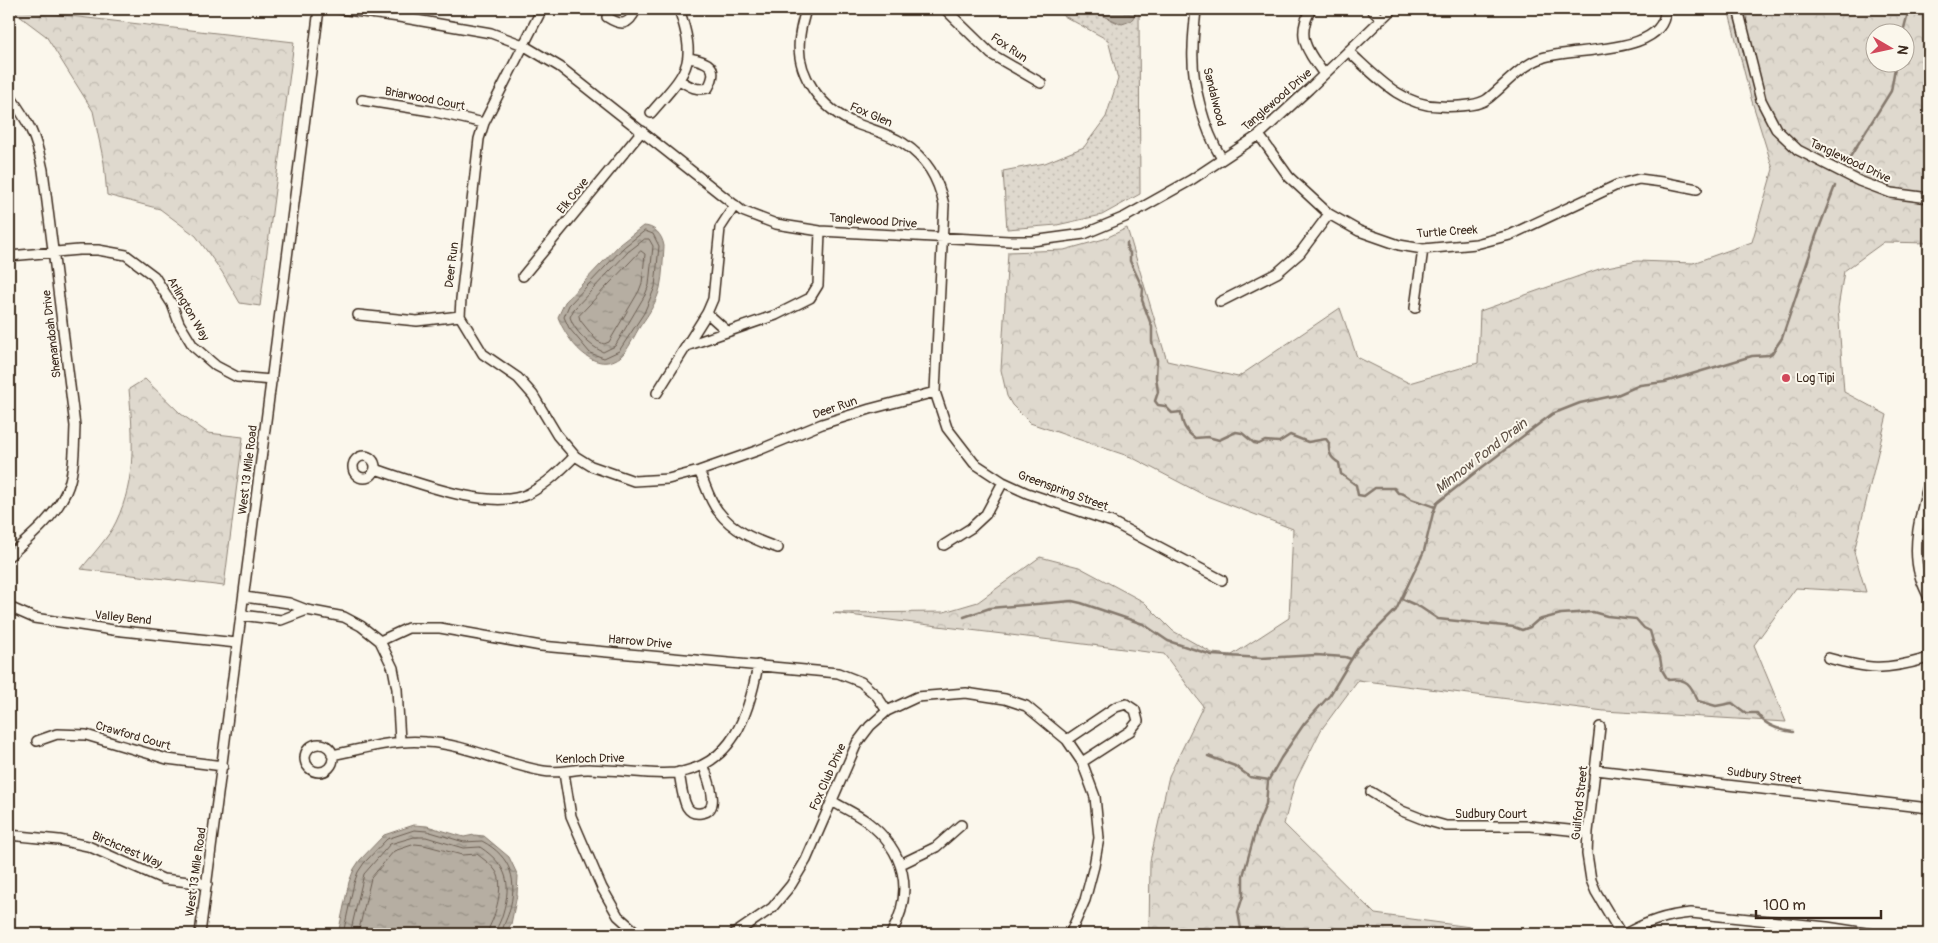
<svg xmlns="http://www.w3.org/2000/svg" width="1938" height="943" font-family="Pangolin,sans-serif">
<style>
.green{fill:url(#green-dots);stroke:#8d8276}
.forest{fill:url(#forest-crowns);stroke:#8d8276;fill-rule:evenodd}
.water{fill:url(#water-ripples);stroke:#85796d}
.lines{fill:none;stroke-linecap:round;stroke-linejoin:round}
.shore{stroke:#6c5f53;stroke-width:1}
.stream{stroke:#85796d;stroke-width:2.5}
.minor-casing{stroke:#3b2a1e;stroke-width:12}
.minor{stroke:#fbf7ec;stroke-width:9}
.poi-dot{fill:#d1495b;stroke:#fbf7ec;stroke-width:2}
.labels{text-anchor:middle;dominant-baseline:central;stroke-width:4;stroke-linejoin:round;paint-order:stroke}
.street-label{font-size:12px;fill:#3b2a1e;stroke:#fbf7ec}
.poi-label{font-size:12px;fill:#3b2a1e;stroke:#fbf7ec;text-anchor:start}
.water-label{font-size:14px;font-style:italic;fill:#605246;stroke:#fbf7ec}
</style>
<defs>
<pattern id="green-dots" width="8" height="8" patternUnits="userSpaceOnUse" patternTransform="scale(1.25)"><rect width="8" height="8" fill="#dfd9ce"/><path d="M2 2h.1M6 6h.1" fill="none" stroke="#c0bab0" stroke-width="1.8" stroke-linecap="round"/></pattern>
<pattern id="forest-crowns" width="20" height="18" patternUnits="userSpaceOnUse" patternTransform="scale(1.25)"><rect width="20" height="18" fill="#dfd9ce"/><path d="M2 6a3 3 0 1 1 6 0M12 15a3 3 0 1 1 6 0" fill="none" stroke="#c0bab0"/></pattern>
<pattern id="water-ripples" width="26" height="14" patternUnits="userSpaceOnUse" patternTransform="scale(1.25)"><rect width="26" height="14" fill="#b6aea2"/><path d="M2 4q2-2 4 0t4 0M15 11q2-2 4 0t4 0" fill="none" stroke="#958e83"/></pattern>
</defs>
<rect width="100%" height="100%" fill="#fbf7ec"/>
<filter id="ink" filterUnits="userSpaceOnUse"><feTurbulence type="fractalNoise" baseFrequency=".02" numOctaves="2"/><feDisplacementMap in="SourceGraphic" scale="10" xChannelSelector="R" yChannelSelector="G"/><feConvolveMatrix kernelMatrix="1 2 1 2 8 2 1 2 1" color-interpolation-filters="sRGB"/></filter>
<g filter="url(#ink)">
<!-- green -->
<path class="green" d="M1051 9H1096L1099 14 1120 24 1135 15V9H1139L1140 194 1102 215 1057 225 1007 229 1003 171 1045 163 1084 147 1106 117 1118 79 1108 40Z"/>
<!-- forest -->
<path class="forest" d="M10 9 294 42 260 306 240 303 222 272 196 236 160 209 107 195 104 163 93 111 46 36Z
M1728 9H1929V243L1884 242 1844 271 1838 308 1844 392 1887 415 1854 552 1866 592 1796 588 1754 645 1786 722 1604 711 1358 680 1321 730 1295 782 1284 824 1375 914 1492 930V934H1149L1150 861 1169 776 1203 706 1164 654 833 613 944 612 978 602 1040 557 1079 567 1144 602 1173 631 1212 653 1232 655 1289 618 1293 529 1204 495 1131 457 1030 423 1012 405 1007 396 1001 370 1008 252 1064 250 1104 239 1127 228 1167 361 1238 377 1340 308 1357 357 1409 383 1478 363 1480 311 1602 268 1637 261 1693 263 1752 242 1773 169 1751 98ZM1876 32H1906V62H1876Z
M145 379 181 414 208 433 243 437 224 586 81 569C92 555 109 537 116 522 137 478 133 435 129 389Z"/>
<!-- water -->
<path class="water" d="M1096 9H1135C1135 19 1132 21 1122 24L1099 14Z
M643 226C654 226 662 234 664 246 663 259 663 274 660 288 657 301 649 314 641 325 634 335 629 350 620 357 593 376 566 339 558 317L565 302 620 244Z
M414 825 427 826 464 837 474 835 484 836 509 857 518 876 517 895 511 924 505 934H338L349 882 354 869 360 860 384 835Z"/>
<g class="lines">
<!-- shore -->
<path class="shore" d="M645 231 653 234 659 246 655 287 644 313 619 351 604 358 590 353 569 328 564 317 569 305 624 247Z
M645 239H649L653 246 649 285 645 295 615 346 603 352C590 346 574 331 570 317L574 309 628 252Z
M641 251 645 254 642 283 639 291 609 342 604 344 597 341 580 320 579 316Z
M343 934 354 883 358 872 364 863 387 839 414 830 427 831 464 842 482 841C512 857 518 881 509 912 507 919 502 927 502 934
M350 934 364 874 390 844 414 837H426L463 848 480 847C510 867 512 886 501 919 499 925 496 928 495 934
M358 934 371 878 394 851 415 844 424 845 462 855 477 854C483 859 491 864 495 870 504 881 498 903 494 916 492 923 488 927 488 934"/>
<!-- stream -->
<path class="stream" d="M1903 32 1909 9
M1850 157 1891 91 1896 62
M1127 243V249L1130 253V261L1143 289 1142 300 1152 327V342L1157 360 1156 377 1158 392 1155 401 1158 405 1165 406 1172 413 1181 412C1182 424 1185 431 1195 438L1208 437 1219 440 1236 432 1242 433 1254 443 1259 444 1265 441 1279 442 1290 435 1308 442 1326 439 1329 443C1328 453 1331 458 1339 463L1341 474 1356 485 1358 495 1364 496 1375 488H1394L1398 493C1406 492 1407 498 1414 500 1421 502 1428 504 1435 507
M1402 599 1420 607 1438 619 1514 627 1522 630 1530 627 1538 620 1561 614 1593 612 1607 616 1636 619 1644 628 1650 631 1654 645 1660 657 1662 670 1668 680C1687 677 1691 685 1698 701L1716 706 1732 703 1746 713H1757C1764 725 1779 730 1793 732
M964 617 990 608 1072 601 1081 603 1143 624 1168 641 1212 655 1262 658 1316 655 1345 657 1351 659
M1208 756 1235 766 1250 777 1269 780
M1242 934 1238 912 1243 896V876L1257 826 1266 804 1268 781 1281 758 1304 724 1330 695 1358 648 1396 610 1424 551 1433 513 1437 503 1472 475 1552 414 1580 403 1617 395 1640 385 1665 382 1752 356 1769 355 1772 353 1782 338 1816 236 1835 186"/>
<!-- minor casing -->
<g class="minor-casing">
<path id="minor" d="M340 9 399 17 491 33 523 45 560 67 742 211 776 224 820 231 1009 241H1032L1084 234 1125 217 1191 180 1259 135 1309 89 1392 9
M542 9 484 123 479 139 461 299 460 316 483 354 518 378 533 395 557 435 575 456 591 466 634 481 668 479 699 471 759 450 822 424 870 409 935 392
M609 9 607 17C621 26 629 26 636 9
M806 9C804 17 801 26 800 35 794 75 822 110 857 124 873 130 889 134 903 143 927 159 938 178 944 205L935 392 947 428 974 463 1003 482 1027 493 1112 522 1222 580
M945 9 991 54 1041 83
M1196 9C1195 22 1193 35 1193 48 1191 82 1204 129 1222 159
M1311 9C1295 37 1308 52 1324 74
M1371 9 1381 19
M1738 9 1761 100 1776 129 1798 150 1859 181 1891 193 1929 198
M1348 51C1375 75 1401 106 1439 106 1451 107 1475 106 1484 101 1489 99 1494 93 1499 89 1511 78 1525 64 1542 58 1572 47 1667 56 1665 9
M679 80C689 86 696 91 708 88 720 67 708 61 689 58
M9 95C29 122 36 136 43 170L75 426C74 448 75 472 66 492 54 518 30 537 9 556
M362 100 431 111 484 123
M651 113C687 71 698 66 679 9
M1259 135 1289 177 1329 214 1359 231 1399 245 1423 249 1476 244 1510 235 1617 185 1639 179 1662 182 1697 189
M9 256 79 250H98L126 255 154 276 172 304 179 323 193 346 216 366 237 377 272 380
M523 276 642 131
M1220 302 1277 273 1300 253 1329 214
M1415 308 1423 249
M707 313 727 331
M358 315 417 321 460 316
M689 345 776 315 810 298 818 285 820 231
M657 393 707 313 713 299 720 228 735 205
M353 467a11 11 0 1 1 22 0a11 11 0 1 1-22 0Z
M375 469C413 481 490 512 528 494 547 484 561 470 575 456
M699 471C705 483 709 500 718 511 733 531 755 540 778 548
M1929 483C1921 512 1911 546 1920 576 1922 584 1926 591 1929 598
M944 545 971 528 986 514 1003 482
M244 597 289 603 307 610 344 617 361 626 380 641 393 668 397 689 400 741
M9 607 34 618 113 630 237 643
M241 615 281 620 307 610
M380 641 408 628H440L541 646 838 673 861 682 877 696 887 711
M1828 658C1869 669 1883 671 1925 659L1929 656
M1600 727 1588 832 1587 854 1591 880 1596 892 1621 934
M1067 740 1116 707 1126 704 1135 710 1138 721 1130 731 1082 762
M37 741 57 734 86 735 167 759 223 766
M305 758a14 14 0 1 1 28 0a14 14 0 1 1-28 0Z
M332 755C363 749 394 739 426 742 466 744 503 764 543 771 559 774 573 769 588 769 594 769 601 770 607 770 629 771 653 775 675 773 733 766 749 714 758 665
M1596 770 1929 808
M679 772C681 783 682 798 687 807 690 812 695 814 701 813 723 811 707 778 704 766
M564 773 571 816 602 888 618 916 637 933 641 934
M1371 792 1402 811 1425 820 1446 826H1530L1588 832
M832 801C843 808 855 813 866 821 905 850 915 891 891 934
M9 835 59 840 88 846 163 879 207 884
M901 864 936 847 961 825
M200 934 319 9
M734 934 772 908 791 885 806 860 857 743 870 726 887 711 917 697 966 693 1005 699 1026 706 1067 740 1082 762 1095 797 1099 838 1094 866 1085 900 1070 934
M1625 934C1647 922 1666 915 1691 913L1827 927 1872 934"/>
</g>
<!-- minor -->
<use href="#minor" class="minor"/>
</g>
</g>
<!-- markers -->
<circle class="poi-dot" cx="1786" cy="378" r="5"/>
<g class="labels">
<!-- street labels -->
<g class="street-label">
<text transform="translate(1009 48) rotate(34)">Fox Run</text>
<text transform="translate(1214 97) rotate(76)">Sandalwood</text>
<text transform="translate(425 99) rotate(11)">Briarwood Court</text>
<text transform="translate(1277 100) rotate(-41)">Tanglewood Drive</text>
<text transform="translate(871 115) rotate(23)">Fox Glen</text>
<text transform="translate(1850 161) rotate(25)">Tanglewood Drive</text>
<text transform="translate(573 196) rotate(-51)">Elk Cove</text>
<text transform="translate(873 221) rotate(4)">Tanglewood Drive</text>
<text transform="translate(1447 232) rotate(-4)">Turtle Creek</text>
<text transform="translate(452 265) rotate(-83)">Deer Run</text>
<text transform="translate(188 309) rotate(60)">Arlington Way</text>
<text transform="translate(52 334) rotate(-97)">Shenandoah Drive</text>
<text transform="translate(835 408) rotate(-19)">Deer Run</text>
<text transform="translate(248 470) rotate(-83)">West 13 Mile Road</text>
<text transform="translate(1063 491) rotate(20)">Greenspring Street</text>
<text transform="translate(123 618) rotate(6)">Valley Bend</text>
<text transform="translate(640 642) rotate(5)">Harrow Drive</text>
<text transform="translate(133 736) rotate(16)">Crawford Court</text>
<text transform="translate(590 759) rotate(-1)">Kenloch Drive</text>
<text transform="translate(1764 776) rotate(7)">Sudbury Street</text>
<text transform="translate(828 777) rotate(-66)">Fox Club Drive</text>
<text transform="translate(1580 803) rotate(-84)">Guilford Street</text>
<text x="1491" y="814">Sudbury Court</text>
<text transform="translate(127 850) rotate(23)">Birchcrest Way</text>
<text transform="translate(196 872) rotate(-82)">West 13 Mile Road</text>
</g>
<!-- poi labels -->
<g class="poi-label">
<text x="1796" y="378">Log Tipi</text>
</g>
<!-- water labels -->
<g class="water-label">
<text transform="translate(1481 456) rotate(-38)">Minnow Pond Drain</text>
</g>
</g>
<!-- margin -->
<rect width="1938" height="943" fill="none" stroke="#fbf7ec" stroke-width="30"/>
<rect x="15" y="15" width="1908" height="913" fill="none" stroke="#3b2a1e" stroke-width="2" filter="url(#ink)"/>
<!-- north arrow -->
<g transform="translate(1890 48) rotate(99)"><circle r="24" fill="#fbf7ec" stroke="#aea59a"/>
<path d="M0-4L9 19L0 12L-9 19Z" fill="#d1495b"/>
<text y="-8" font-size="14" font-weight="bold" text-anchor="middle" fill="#3b2a1e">N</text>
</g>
<!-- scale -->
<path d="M1756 910v8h125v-8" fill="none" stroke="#3b2a1e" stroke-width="2.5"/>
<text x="1763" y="910" font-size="15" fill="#3b2a1e" stroke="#fbf7ec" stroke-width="4" paint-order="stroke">100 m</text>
</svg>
